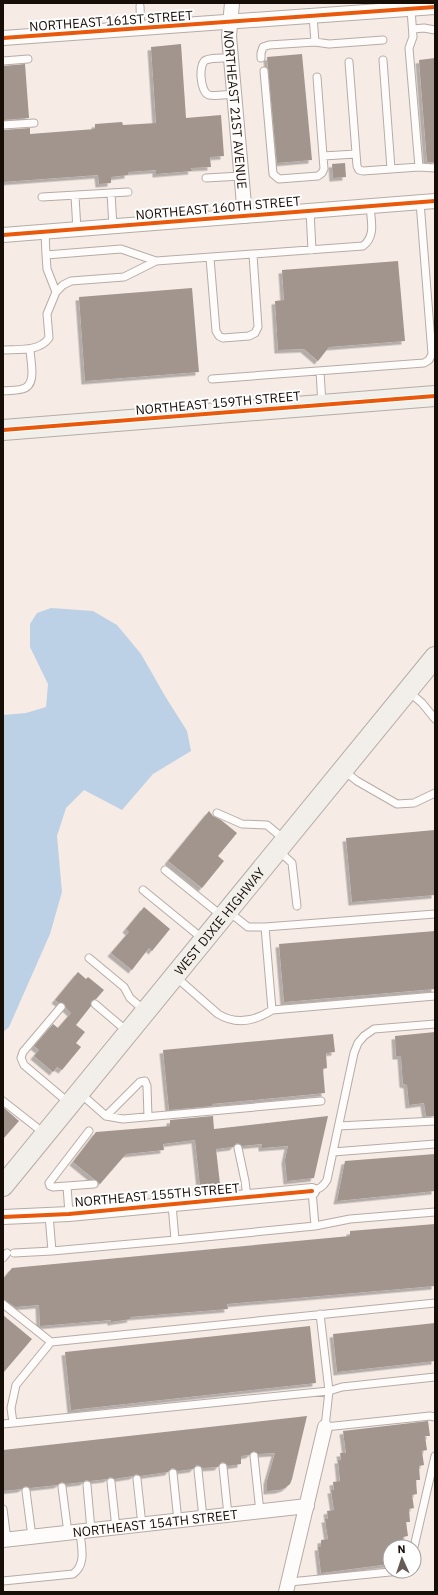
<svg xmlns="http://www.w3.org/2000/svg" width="438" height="1595" font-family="'IBM Plex Sans',sans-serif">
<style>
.water{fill:#bdd1e6}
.building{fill:#a1958e;filter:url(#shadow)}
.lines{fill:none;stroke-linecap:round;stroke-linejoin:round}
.lane-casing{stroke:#b6aca6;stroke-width:9}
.street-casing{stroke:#b6aca6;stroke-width:16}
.secondary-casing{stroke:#b6aca6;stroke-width:22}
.lane{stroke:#fefcfb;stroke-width:7}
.street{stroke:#fefcfb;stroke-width:14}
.secondary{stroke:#f2efea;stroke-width:20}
.cycleway-casing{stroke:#fff;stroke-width:6}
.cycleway{stroke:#e8590c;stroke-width:4}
.labels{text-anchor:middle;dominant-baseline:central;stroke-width:4;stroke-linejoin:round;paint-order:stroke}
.street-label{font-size:13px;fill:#180e08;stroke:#fff}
</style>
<defs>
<filter id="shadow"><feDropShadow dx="-3.5" dy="3.5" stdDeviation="0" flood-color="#0004"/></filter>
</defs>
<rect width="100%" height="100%" fill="#f6ebe5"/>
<!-- water -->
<path class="water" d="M51 608 93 611 117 625 141 654 165 696 187 731 191 751 153 774 122 810 84 790 66 808 57 836 62 892 50 934 9 1027 3 1032V715L26 713 46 707 48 684 30 647V624L37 613Z"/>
<!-- building -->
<path class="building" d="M181 44 186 118 221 115 224 156 210 157 211 167 191 168 192 171 156 174V170L128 172V175L111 177V183L99 184 98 175 3 182V130L30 128V134L95 129V124L122 122 123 125 156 123 151 47Z
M302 54 312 160 277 163 267 57Z
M435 58V163L427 162 419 60Z
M25 64 29 118 3 120V66Z
M345 163 346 177 333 178 332 164Z
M398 261 405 341 329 347 318 361 304 349 278 350 275 301 284 300 282 270Z
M192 288 199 372 85 381 79 297Z
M209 811 213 816 221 820 237 833 218 856 224 861 202 888 168 861Z
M435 830V895L352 902 346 838Z
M144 907 170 929 152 951 149 948 132 970 111 953 129 932 126 929Z
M435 931V989L284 1002 279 944Z
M78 972 86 979 88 977 104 990 96 999 91 1001V1006L76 1025 85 1032 76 1043 81 1047 62 1070 57 1067 53 1072 34 1056 39 1050 34 1046 53 1024 58 1028 71 1013 66 1008 64 1003H59L55 1000Z
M435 1032V1116H426L424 1103 409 1105 407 1085 403 1084 401 1056H396L395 1036Z
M333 1034 335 1052 326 1053 327 1068 323 1069 325 1093 212 1104V1106L169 1110 163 1050Z
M3 1107 19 1121 3 1139Z
M213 1116 214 1129 328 1116 314 1178 287 1181 285 1160 288 1146 262 1148V1144L242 1146 237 1143 233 1147 216 1149 220 1184 200 1186 195 1140 163 1144 164 1150 126 1154 100 1184 73 1162 96 1132 170 1126V1120Z
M435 1154V1191L337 1201 345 1161Z
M435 1224V1286L227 1304 228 1309 130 1317 131 1319 111 1322V1320L40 1326 39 1305 15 1307 3 1299V1279L12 1268 350 1236V1231Z
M3 1315 32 1339 3 1373Z
M435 1323V1361L337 1372 333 1334Z
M310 1326 316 1383 71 1410 65 1352Z
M307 1416 292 1479 290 1484 285 1488 279 1490 267 1491V1481L275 1453 258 1454 254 1451 249 1455 241 1456V1464L228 1466 225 1463 222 1462 218 1467 203 1468 200 1466 197 1465 193 1469 178 1471 175 1469 172 1468 168 1472 140 1476 136 1474 133 1476 114 1479 110 1477 107 1479 90 1481 86 1480 83 1482 66 1484 62 1482 57 1485 30 1488 26 1486 21 1489 3 1491V1450Z
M428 1421 430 1436H425L427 1450 422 1451 424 1465 419 1466 420 1480H416L417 1494 412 1495 414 1508 409 1509 410 1522H406L408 1536 403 1537 404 1547H390V1564L321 1573 318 1547H321V1540L328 1539 325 1519H328L327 1511 334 1510 331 1490H334L333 1482 340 1481 338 1460H341L340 1453H346L343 1431Z"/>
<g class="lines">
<!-- lane casing -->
<g class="lane-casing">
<path id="lane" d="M140 6 141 29
M313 16 315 42
M413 29 424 28 435 30
M231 58C224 58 213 57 206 60 198 63 200 93 209 95 216 97 227 94 234 94
M261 58V53L263 47 269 45 315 42 329 44 383 40
M383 60 391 169
M3 61 28 59
M349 62 357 166 359 170 363 171 419 167 409 48 413 37 411 9
M264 71 273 174 279 179 318 176 322 173 324 169 317 77
M3 125 34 123
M323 156 356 154
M419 167 435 168
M206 178 241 176
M111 193 113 227
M75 196 77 230
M42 197 128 192
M310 211 312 250
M45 232 46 255 121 249 156 261
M46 255 47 269 56 292
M210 258 216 331 219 336 223 338 249 336 255 333 258 327 253 255
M3 350C18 349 39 352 49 338L47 314 49 309 56 292 63 285 71 281 124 277 156 261 363 246C376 236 371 221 370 206
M320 371 322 405
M212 379 424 363 429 360 432 354 420 202
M3 391C9 390 16 391 22 389 38 386 30 360 30 349
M409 692 422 703 435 719
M343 770 357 781 397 804 414 803 435 793
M217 813 242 824 267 825 285 840
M279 851 292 863 297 906
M165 870 222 916
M143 890 203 939
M229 912 248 927H265
M435 914 265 927 272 1010 435 996
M89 958 124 987 130 998 145 1011
M176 977 218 1014C236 1025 255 1021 272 1010
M95 1004 128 1032
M61 1007 23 1052 21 1058 24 1065 69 1103
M81 1094 106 1116 123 1119 321 1101
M3 1101 45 1134
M106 1116 140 1082 145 1081 147 1086 148 1117
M339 1126 435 1121
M89 1131 49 1183 50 1186 53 1187 94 1184
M238 1148 245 1181 247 1197
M333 1152 435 1144
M67 1186 69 1214
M172 1204 175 1240
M49 1215 52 1251
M315 1226 312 1191C319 1189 323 1187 327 1180L354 1053 358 1043 364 1036 374 1029 435 1024
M14 1253 52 1251 175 1240 315 1226 350 1219 435 1212
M3 1258 7 1253
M3 1304 51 1342 435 1303
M320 1314 329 1391 342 1387 435 1377
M13 1423 329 1391 325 1427 430 1416 435 1417
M3 1424 13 1423 11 1408 16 1385 51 1342
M254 1456 260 1512
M223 1467 228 1515
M198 1470 203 1518
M173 1473 178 1521
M137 1479 142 1525
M111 1482 116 1528
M87 1485 91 1530
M62 1487 68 1533
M26 1491 32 1537
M3 1509 7 1540
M414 1547 435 1456
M3 1581 73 1574C87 1564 81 1546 80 1532
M290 1582 400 1571"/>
</g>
<!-- street casing -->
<g class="street-casing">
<g id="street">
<path id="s1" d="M232 3 229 36 245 216"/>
<path d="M3 38 435 7"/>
<path d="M3 235 435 201"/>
<path d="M3 1217 69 1214 312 1191"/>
<path id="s2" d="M3 1540 307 1506"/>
<path d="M286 1592 325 1427"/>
</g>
</g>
<!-- secondary casing -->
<g class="secondary-casing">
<g id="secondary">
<path d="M3 430 435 396"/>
<path id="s3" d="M3 1186 435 657"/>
</g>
</g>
<!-- lane -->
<use href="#lane" class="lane"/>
<!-- street -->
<use href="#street" class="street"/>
<!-- secondary -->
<use href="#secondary" class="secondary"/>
<!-- cycleway casing -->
<g class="cycleway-casing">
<path id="cycleway" d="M3 38 435 7
M3 235 435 201
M3 430 435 396
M3 1217 69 1214 312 1191"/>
</g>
<!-- cycleway -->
<use href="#cycleway" class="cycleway"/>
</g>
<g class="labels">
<!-- street labels -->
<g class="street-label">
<text transform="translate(111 21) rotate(-4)">NORTHEAST 161ST STREET</text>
<text stroke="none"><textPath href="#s1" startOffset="107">NORTHEAST 21ST AVENUE</textPath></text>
<text transform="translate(218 208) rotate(-5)">NORTHEAST 160TH STREET</text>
<text transform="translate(218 403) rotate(-5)">NORTHEAST 159TH STREET</text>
<text stroke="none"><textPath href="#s3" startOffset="342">WEST DIXIE HIGHWAY</textPath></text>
<text transform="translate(157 1195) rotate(-5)">NORTHEAST 155TH STREET</text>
<text stroke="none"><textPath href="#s2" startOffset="153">NORTHEAST 154TH STREET</textPath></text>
</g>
</g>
<!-- border -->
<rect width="438" height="1595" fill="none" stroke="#180e08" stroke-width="8"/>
<!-- north arrow -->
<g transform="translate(402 1559) rotate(357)"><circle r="19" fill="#ffffff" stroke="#a39f9c"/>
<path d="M0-3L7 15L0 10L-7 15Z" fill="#665b55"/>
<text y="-6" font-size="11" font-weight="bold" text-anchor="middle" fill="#180e08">N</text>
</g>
</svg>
